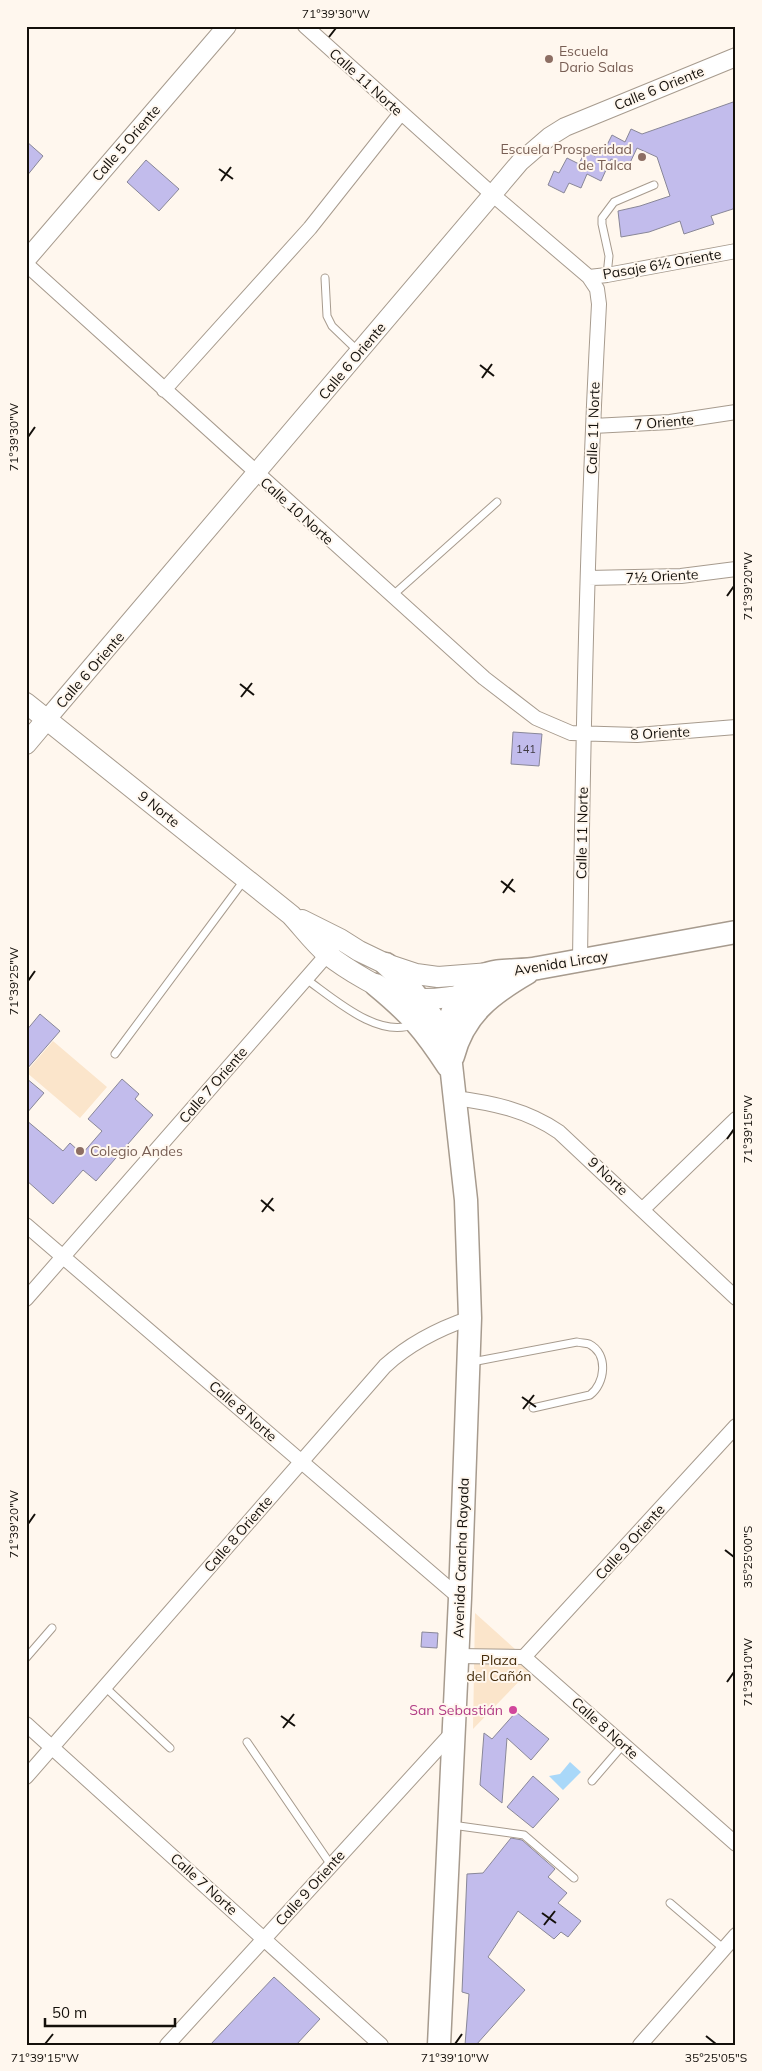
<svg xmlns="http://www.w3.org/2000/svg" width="762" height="2071" font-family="Mulish,sans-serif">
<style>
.green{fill:#fbe5cb}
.water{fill:#a9d8f9}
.building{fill:#c2bcec;stroke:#898798}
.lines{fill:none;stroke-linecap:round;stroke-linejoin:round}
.service-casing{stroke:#a79b8e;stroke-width:9}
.minor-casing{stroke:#a79b8e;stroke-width:16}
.tertiary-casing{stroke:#a79b8e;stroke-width:20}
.secondary-casing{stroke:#a79b8e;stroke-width:22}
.primary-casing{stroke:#a79b8e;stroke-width:25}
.service{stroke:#fff;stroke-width:7}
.minor{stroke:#fff;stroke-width:14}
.tertiary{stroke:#fff;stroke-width:18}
.secondary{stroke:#fff;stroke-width:20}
.primary{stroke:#fff;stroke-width:22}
.ticks{fill:none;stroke:#14100b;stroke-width:2}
.education-dot{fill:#8d6e63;stroke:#fff7ee;stroke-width:2}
.hotel-dot{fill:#d1479c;stroke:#fff7ee;stroke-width:2}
.labels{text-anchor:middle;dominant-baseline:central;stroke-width:4;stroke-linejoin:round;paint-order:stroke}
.number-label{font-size:11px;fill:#403b43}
.education-label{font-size:14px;fill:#785e54;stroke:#fff7ee;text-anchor:start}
.street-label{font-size:14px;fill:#14100b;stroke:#fff7ee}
.park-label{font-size:14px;fill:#452d0c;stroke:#fff7ee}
.hotel-label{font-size:14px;fill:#b23c85;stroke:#fff7ee;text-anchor:end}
.neatline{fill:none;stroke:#14100b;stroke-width:2}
.ticks-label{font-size:12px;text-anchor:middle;fill:#14100b}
</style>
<rect width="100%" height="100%" fill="#fff7ee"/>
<!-- green -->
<path class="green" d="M53 1041 107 1087 80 1118 26 1072Z
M475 1613 534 1666 473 1729Z"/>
<!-- water -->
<path class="water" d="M570 1762 581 1772 563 1790 549 1776 560 1774Z"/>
<!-- building -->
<path class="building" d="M736 101V208L711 216 714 224 684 234 680 221 649 232 621 237 618 211 640 206 670 196 657 157 637 148 628 167 611 159 601 181 587 174 581 188 569 183 564 193 548 185 554 171 559 173 567 158 579 164 585 151 595 156 598 149 604 151 612 135 625 142 631 129 642 134Z
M26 141 43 156 26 177Z
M146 160 179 189 159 211 127 182Z
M513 732 542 734 539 766 511 764Z
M40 1014 60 1031 26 1070V1031Z
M26 1078 44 1093 26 1114Z
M122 1079 139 1094 135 1099 153 1115 96 1181 83 1170 53 1204 26 1180V1120L63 1151 70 1143 82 1154 102 1131 88 1119Z
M422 1632 438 1633 437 1648 421 1647Z
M516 1712 549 1739 531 1760 507 1738 502 1803 480 1785 484 1733 492 1739Z
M533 1776 559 1799 533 1828 507 1807Z
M511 1838 522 1840 555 1869 548 1877 567 1893 558 1903 581 1921 568 1937 561 1932 554 1939 518 1911 488 1957 525 1990 476 2045H465L469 1994 462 1992 467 1874 483 1873Z
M274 1977 320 2019 296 2045H210Z"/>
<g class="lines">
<!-- service casing -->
<g class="service-casing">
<path id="service" d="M607 275 609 256 602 224V218L614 202 654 185
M325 278 327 316 332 326 359 352
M392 596 497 502
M306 979C333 998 379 1040 414 1024
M115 1054 245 879
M472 1362 577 1342C581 1343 586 1343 589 1344 609 1354 605 1384 590 1395L533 1408
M26 1658 52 1628
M105 1687 170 1748
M247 1742 331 1865
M592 1781 623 1745
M452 1825 524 1835 574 1878
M670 1903 724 1949"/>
</g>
<!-- minor casing -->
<g class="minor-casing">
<path id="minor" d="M305 26 493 195 589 277 597 289 599 304C587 523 583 742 580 960
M26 264 484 678 536 718 571 733 637 735 736 727
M589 277 607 275 736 251
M164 390 310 228 401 113
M593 426 670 422 736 412
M588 578 681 576 736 569
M455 1098C493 1103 527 1110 559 1132L736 1298
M643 1209 736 1119
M26 1225 460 1598
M26 1299 332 949
M457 1656 524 1657 736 1844
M524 1657 736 1426
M26 1724 381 2045
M26 1777 385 1366C410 1343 438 1329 470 1318
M167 2045 453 1732
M640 2045 736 1935"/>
</g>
<!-- tertiary casing -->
<g class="tertiary-casing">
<path id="tertiary" d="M26 260 227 26
M47 719 520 162 549 137 565 127 736 57"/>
</g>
<!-- secondary casing -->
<g class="secondary-casing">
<path id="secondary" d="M26 703 291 915C303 928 314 943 327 954 343 967 388 995 408 998 439 1002 472 993 503 987
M26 744 47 719
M302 920 340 939 359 951 386 964 416 974 438 977 490 973"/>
</g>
<!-- primary casing -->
<g class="primary-casing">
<path id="primary" d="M386 964C411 986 429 1010 446 1039
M376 985C410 1013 424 1029 448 1066
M453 1056C464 1014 491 994 527 973
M439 2045 460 1598 470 1318 466 1200 447 1028C453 1008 461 986 482 976 498 968 520 972 538 968 604 956 670 944 736 932"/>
</g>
<!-- service -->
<use href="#service" class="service"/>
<!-- minor -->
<use href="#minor" class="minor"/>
<!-- tertiary -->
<use href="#tertiary" class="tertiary"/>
<!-- secondary -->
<use href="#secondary" class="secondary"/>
<!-- primary -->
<use href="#primary" class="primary"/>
</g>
<!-- ticks -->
<path class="ticks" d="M329 37 336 28M219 169 233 179M221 181 231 167M480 365 494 376M482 378 492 364M28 437 35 427M727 596 734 586M240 684 254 695M241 697 252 683M501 881 515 892M503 893 513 879M28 981 35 971M727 1139 734 1129M261 1200 274 1211M262 1212 273 1198M522 1397 536 1407M523 1409 534 1395M28 1524 35 1514M725 1550 734 1557M727 1682 734 1672M281 1716 295 1726M283 1728 294 1714M542 1913 556 1923M544 1925 555 1911M706 2036 716 2044M45 2044 53 2034M455 2044 462 2034"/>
<!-- markers -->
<g class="education-dot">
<circle cx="549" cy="59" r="5"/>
<circle cx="642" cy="157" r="5"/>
<circle cx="80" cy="1151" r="5"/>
</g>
<circle class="hotel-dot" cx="513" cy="1710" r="5"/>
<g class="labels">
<!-- number labels -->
<g class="number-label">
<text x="526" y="749">141</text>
</g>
<!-- education labels -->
<g class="education-label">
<text x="559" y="51">Escuela<tspan x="559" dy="16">Dario Salas</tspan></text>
<text x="632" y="149" text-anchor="end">Escuela Prosperidad<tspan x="632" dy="16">de Talca</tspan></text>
<text x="90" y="1151">Colegio Andes</text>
</g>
<!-- street labels -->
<g class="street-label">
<text transform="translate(366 82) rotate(42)">Calle 11 Norte</text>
<text transform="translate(659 88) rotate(-22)">Calle 6 Oriente</text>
<text transform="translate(126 143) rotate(-49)">Calle 5 Oriente</text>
<text transform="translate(662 264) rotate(-10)">Pasaje 6½ Oriente</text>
<text transform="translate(352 361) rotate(-50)">Calle 6 Oriente</text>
<text transform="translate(664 422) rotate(-5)">7 Oriente</text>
<text transform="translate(593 428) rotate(-88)">Calle 11 Norte</text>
<text transform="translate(297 511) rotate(42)">Calle 10 Norte</text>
<text transform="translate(662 576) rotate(-3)">7½ Oriente</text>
<text transform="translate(90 670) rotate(-49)">Calle 6 Oriente</text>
<text transform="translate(660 733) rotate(-3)">8 Oriente</text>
<text transform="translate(159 809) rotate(39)">9 Norte</text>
<text transform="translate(582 833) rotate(-89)">Calle 11 Norte</text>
<text transform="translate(561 963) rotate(-9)">Avenida Lircay</text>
<text transform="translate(213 1085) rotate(-49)">Calle 7 Oriente</text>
<text transform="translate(608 1176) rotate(43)">9 Norte</text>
<text transform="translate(243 1411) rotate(41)">Calle 8 Norte</text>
<text transform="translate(238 1534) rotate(-49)">Calle 8 Oriente</text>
<text transform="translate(630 1542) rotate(-48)">Calle 9 Oriente</text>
<text transform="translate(461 1558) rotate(-88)">Avenida Cancha Rayada</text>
<text transform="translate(605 1728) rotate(42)">Calle 8 Norte</text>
<text transform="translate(204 1884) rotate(42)">Calle 7 Norte</text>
<text transform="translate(310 1888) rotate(-48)">Calle 9 Oriente</text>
</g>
<!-- park labels -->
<g class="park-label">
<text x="499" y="1660">Plaza<tspan x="499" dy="16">del Cañón</tspan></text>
</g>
<!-- hotel labels -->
<g class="hotel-label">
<text x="503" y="1710">San Sebastián</text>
</g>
</g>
<!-- border -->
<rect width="762" height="2071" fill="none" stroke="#fff7ee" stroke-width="55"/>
<!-- scale -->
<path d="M45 2018v8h130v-8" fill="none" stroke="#14100b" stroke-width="2.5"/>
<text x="52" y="2018" font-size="15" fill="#14100b" stroke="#fff7ee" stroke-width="4" paint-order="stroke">50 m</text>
<rect x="28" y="28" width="706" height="2016" class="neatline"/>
<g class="ticks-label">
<text x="336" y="18">71°39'30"W</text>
<text transform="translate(14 437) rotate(-90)" y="4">71°39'30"W</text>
<text transform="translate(748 586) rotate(-90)" y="4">71°39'20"W</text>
<text transform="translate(14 981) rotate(-90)" y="4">71°39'25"W</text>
<text transform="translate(748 1129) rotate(-90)" y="4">71°39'15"W</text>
<text transform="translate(14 1524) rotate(-90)" y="4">71°39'20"W</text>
<text transform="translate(748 1557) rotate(-90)" y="4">35°25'00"S</text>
<text transform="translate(748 1672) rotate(-90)" y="4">71°39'10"W</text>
<text x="45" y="2062">71°39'15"W</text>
<text x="455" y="2062">71°39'10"W</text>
<text x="716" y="2062">35°25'05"S</text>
</g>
</svg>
